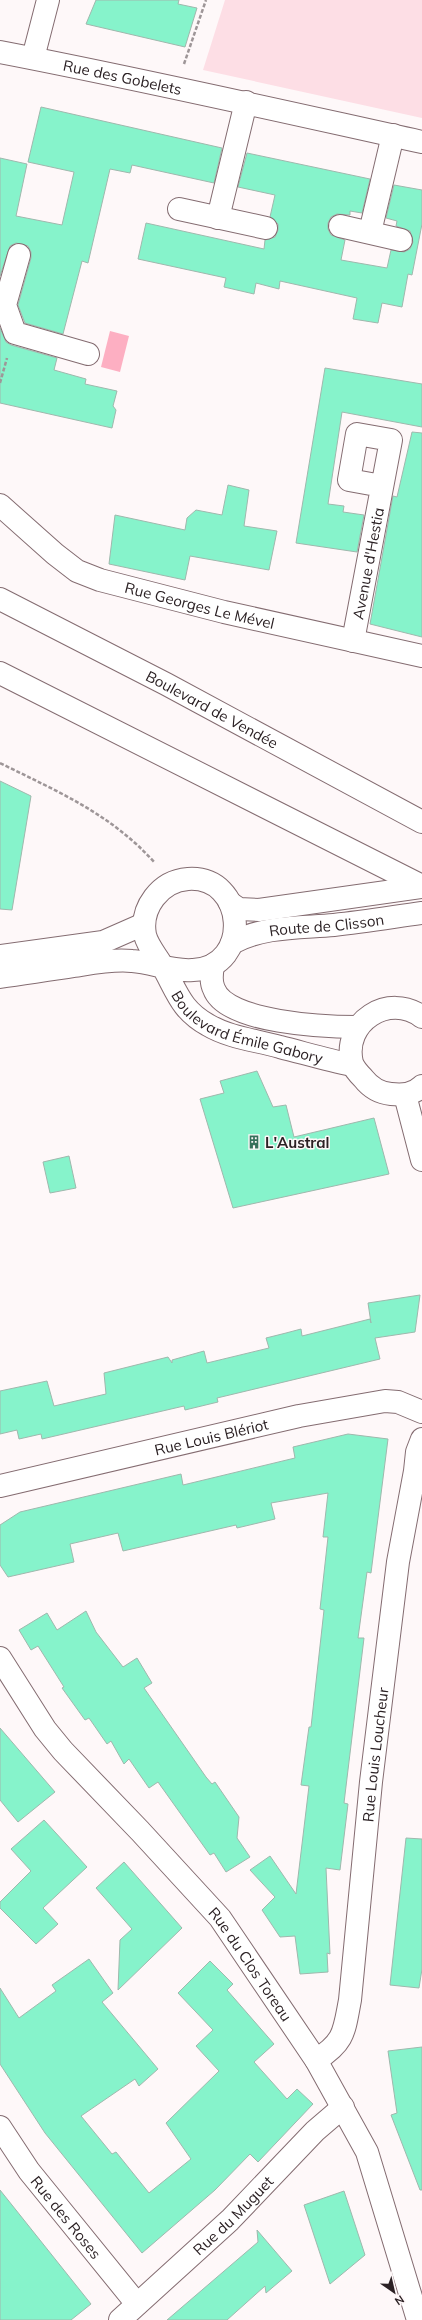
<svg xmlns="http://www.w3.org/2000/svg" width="422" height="2320" font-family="Mulish,sans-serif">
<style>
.green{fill:#fddee5}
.water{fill:#fdafc2}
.building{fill:#86f3cb;stroke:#9fb8ad}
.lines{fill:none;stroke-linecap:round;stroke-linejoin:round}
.minor-casing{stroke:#846c71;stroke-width:24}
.major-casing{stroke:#846c71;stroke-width:24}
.path{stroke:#9e9698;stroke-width:2.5;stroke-dasharray:4 2;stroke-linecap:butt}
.minor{stroke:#fff;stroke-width:22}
.major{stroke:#fff;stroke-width:22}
.labels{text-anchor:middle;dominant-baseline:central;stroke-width:3;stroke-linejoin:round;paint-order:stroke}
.street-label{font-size:15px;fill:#2b2124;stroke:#fef8f9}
.poi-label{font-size:15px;font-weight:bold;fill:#2b2124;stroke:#fef8f9;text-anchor:start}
</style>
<rect width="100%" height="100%" fill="#fef8f9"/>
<!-- green -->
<path class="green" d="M225 0H422V118L203 70Z"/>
<!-- water -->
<path class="water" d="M110 331 129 336 120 372 101 367Z"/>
<!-- building -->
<path class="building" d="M96 0H179L178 4 197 8 185 47 86 24Z
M41 107 222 148 214 183 132 165 130 173 110 169 88 263 82 261 63 334 25 323 18 305 31 258V252L28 246 16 243 10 246 0 276V158L27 164 16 216 62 225 74 172 28 162Z
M247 153 370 179 362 213 350 211V215L337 214 331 217 328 223V229L331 235 345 240 341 260 387 268 391 250 404 252 410 249 413 242 410 231 396 226 397 221 386 218 394 185 422 190V224L412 275 408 274 402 307 382 303 378 323 353 319 357 298 280 281 279 289 256 283 254 294 224 287 226 278 138 259 146 223 264 249 265 240 275 237 278 230V224L270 217 275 195 238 187Z
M0 328 6 342 11 345 57 358 54 370 86 379 85 384 117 391 113 406 116 410 112 428 0 403Z
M325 368 422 384V427L342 412 328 504 344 506 343 512 364 515 357 552 296 543Z
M412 432 422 433V637L370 624 393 496 397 497Z
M228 485 249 490 244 526 277 531 269 570 190 556 185 580 109 564 115 515 185 530 187 518 196 510 222 515Z
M0 781 31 796 12 910 0 909Z
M257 1071 273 1107 286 1105 294 1137 374 1118 389 1174 233 1208 200 1099 224 1093 220 1081Z
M69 1156 76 1188 50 1193 43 1162Z
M420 1295 415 1332 375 1338 380 1359 217 1398 218 1402 185 1410 184 1406 42 1439 41 1434 19 1439 17 1430 0 1434V1391L47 1381 54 1406 106 1394 104 1373 168 1357 172 1363V1360L204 1351 207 1363 269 1348 266 1338 286 1333 301 1329 302 1336 370 1319 371 1323 368 1303Z
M348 1434 388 1439 371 1573 367 1572 358 1638H364L344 1803 348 1804 340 1870 326 1868 330 1954 327 1953 328 1972 300 1974 295 1936 280 1937 262 1910 275 1897 250 1870 270 1856 296 1894 309 1786 301 1785 309 1727H311L324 1610 320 1609 328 1537H323L328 1493 271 1503 275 1519 237 1528 236 1525 123 1551 118 1533 70 1544 74 1562 8 1577 0 1565V1525L20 1512 181 1474 183 1485 295 1458 293 1447Z
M86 1611 96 1632 123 1667 137 1658 152 1683 144 1688 206 1777 212 1784 215 1782 239 1817 237 1838 250 1857 226 1872 214 1853 210 1855 158 1782 149 1788 129 1759 124 1764 111 1741 107 1744 89 1718 85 1720 62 1688 64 1687 38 1646 31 1650 19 1630 47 1613 57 1630Z
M0 1728 55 1792 18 1822 0 1800Z
M44 1820 87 1867 43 1908 58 1924 36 1944 0 1908V1902L31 1871 11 1849Z
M406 1838 422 1839V1969L419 1988 390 1985Z
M124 1862 182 1928 118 1990 120 1940 132 1929 96 1888Z
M89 1959 113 1993 102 2002 158 2069 139 2086 135 2079 81 2116 112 2154 116 2152 149 2193 191 2159 166 2123 219 2071 196 2046 213 2030 178 1993 210 1961 233 1984 227 1990 274 2044 254 2062 287 2099 297 2089 313 2104 258 2162 250 2154 215 2190 142 2253 45 2133 0 2064V1988L19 2018 56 1991 52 1985Z
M422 2047V2190H420L391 2115 397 2113 388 2051Z
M0 2190 91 2304 71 2320H0Z
M344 2191 365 2255 330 2284 304 2205Z
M257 2230 292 2271 266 2293 265 2286 227 2320H167L258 2242Z"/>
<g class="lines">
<!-- minor casing -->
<g class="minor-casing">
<g id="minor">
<path id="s1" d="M0 52C141 79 281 111 422 142"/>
<path d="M33 58 48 0"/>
<path d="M179 209 266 228"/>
<path d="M218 218 246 102"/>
<path d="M340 226 401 240"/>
<path d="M370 232 393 135"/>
<path d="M19 255 5 305 15 333 88 354"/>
<path id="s2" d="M0 505 55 554 77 571 100 580 224 612 422 656"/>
<path id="s3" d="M353 641 391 440 357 434 349 480 382 486"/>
<path d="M0 673 422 886"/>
<path d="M405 1095 422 1160"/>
<path id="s4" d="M0 1486 299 1416 385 1401 398 1402 422 1412"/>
<path id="s5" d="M0 1658 45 1729 63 1751 140 1831 220 1918 316 2060 367 2152 418 2320"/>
<path id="s6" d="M316 2060C345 2042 344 2031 350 2000L371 1782 398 1562 415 1471 417 1452 422 1439"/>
<path id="s7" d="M0 2127 29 2171 137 2304"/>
<path id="s8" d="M120 2320 230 2220 315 2131 343 2107"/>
</g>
</g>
<!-- major casing -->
<g class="major-casing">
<g id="major">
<path id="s9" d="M0 599 166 684 422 822"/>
<path d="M230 903 239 909 259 910 422 887"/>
<path id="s10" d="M232 943C263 926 300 928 334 925 363 922 393 917 422 913"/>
<path d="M0 956 103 942 144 924"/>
<path d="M213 965C212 973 210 981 214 989 226 1023 327 1027 358 1027"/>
<path id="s11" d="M0 977C25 973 50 970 74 966 93 963 113 959 132 961 152 962 172 972 193 970 253 967 246 875 188 879 160 881 140 908 145 935 148 947 157 956 163 967 177 992 181 1010 208 1025 230 1038 256 1040 280 1047 304 1053 327 1060 352 1065"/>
<path d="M422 1017C389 992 342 1022 352 1063 354 1068 359 1074 363 1078 370 1087 379 1093 391 1094 402 1095 413 1095 422 1086"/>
</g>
</g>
<!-- path -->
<path class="path" d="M184 64 206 0
M0 383 7 358
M0 763C58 792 110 813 155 863"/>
<!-- minor -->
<use href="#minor" class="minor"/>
<!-- major -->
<use href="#major" class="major"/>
</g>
<!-- icons -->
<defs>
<g id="building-bare" transform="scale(1.08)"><path d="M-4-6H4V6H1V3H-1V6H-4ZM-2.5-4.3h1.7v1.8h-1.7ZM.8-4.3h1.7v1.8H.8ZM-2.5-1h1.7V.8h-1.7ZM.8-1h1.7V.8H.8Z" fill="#35715b" stroke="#fef8f9" stroke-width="2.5" paint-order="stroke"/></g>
</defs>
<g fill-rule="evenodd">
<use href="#building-bare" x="254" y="1142"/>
</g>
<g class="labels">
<!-- street labels -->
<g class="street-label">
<text stroke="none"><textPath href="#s1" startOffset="125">Rue des Gobelets</textPath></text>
<text stroke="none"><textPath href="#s3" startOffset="79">Avenue d'Hestia</textPath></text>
<text stroke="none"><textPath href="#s2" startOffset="229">Rue Georges Le Mével</textPath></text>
<text stroke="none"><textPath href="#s9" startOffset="239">Boulevard de Vendée</textPath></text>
<text stroke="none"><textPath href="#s10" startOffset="97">Route de Clisson</textPath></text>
<text stroke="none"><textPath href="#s11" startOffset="565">Boulevard Émile Gabory</textPath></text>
<text stroke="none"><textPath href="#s4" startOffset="217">Rue Louis Blériot</textPath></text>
<text stroke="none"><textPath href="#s6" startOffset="319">Rue Louis Loucheur</textPath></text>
<text stroke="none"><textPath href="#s5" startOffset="397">Rue du Clos Toreau</textPath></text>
<text stroke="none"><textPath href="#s8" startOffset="154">Rue du Muguet</textPath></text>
<text stroke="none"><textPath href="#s7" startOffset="112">Rue des Roses</textPath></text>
</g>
<!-- poi labels -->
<g class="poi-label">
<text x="265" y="1142">L'Austral</text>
</g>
</g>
<!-- north arrow -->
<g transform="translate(394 2292) rotate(146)" stroke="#fef8f9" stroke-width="3" paint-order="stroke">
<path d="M0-3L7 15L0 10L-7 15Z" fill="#2b2124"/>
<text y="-6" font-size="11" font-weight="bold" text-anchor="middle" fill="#2b2124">N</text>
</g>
</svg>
